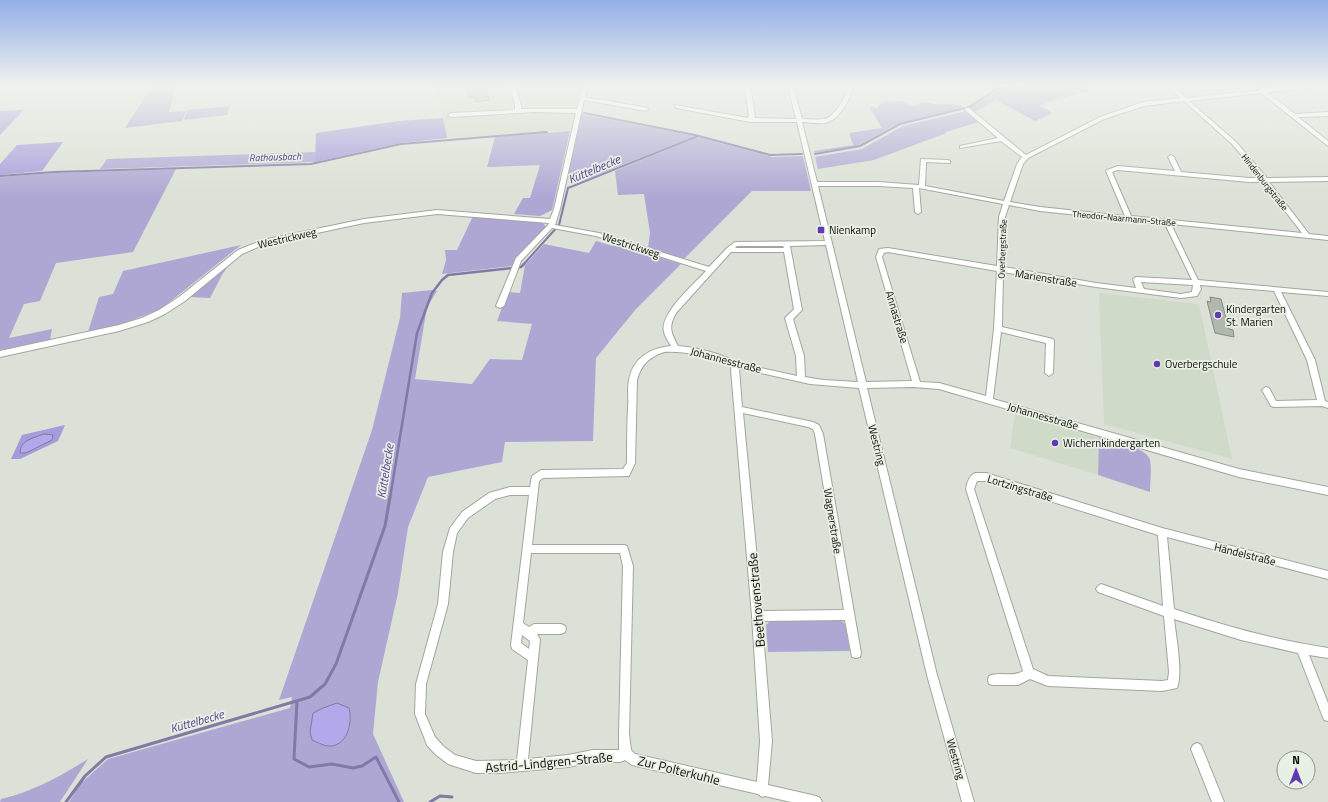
<svg xmlns="http://www.w3.org/2000/svg" width="1328" height="802" font-family="'Titillium Web',sans-serif">
<style>
.built{fill:#cfdac8}
.green{fill:#aea7d4}
.forest{fill:#a69bdb}
.water{fill:#b3a8e9;stroke:#817aa6}
.lines{fill:none;stroke-linecap:round;stroke-linejoin:round}
.stream-far2{stroke:#817aa6;stroke-width:2}
.stream-far1{stroke:#817aa6;stroke-width:2.5}
.stream{stroke:#817aa6;stroke-width:3}
.building{fill:#b0b7ac;stroke:#858b81}
.minor-casing{stroke:#a1a79d;stroke-width:2}
.minor{fill:#fff;fill-rule:evenodd}
.poi-dot{fill:#5f3ab2;stroke:#e8efe3;stroke-width:1.5}
.labels{text-anchor:middle;dominant-baseline:central;stroke-width:3.5;stroke-linejoin:round;paint-order:stroke}
.far-street-label{font-size:9px;fill:#0c0e0a;stroke:#e8efe3}
.far-water-label{font-size:10px;font-style:italic;fill:#584693;stroke:#e8efe3}
.poi-label{font-size:11px;fill:#0c0e0a;stroke:#e8efe3;text-anchor:start}
.street-label{font-size:11px;fill:#0c0e0a;stroke:#e8efe3}
.water-label{font-size:12px;font-style:italic;fill:#584693;stroke:#e8efe3}
.near-street-label{font-size:13px;fill:#0c0e0a;stroke:#e8efe3}
</style>
<rect width="100%" height="100%" fill="#dbe1d6"/>
<!-- built -->
<path class="built" d="M436 86H581L570 130 447 138Z
M1099 293 1199 304 1232 459 1104 424Z
M1015 414 1099 438 1098 475 1010 448Z"/>
<!-- green -->
<path class="green" d="M152 86H176L169 112 186 111 182 121 125 128Z
M999 86H1086L1089 91 1047 102 1039 106 1053 113 1035 121 996 100 973 113 967 107Z
M901 101 914 106 922 102 935 104 960 105 963 107 893 126 857 146 814 153V151L853 145 849 133 882 128 869 107 878 108 881 102Z
M230 106 227 115 184 120 187 110Z
M967 111 979 122 946 132 944 134 874 160 818 169 815 157 862 149 903 126Z
M581 114 695 136 574 184 568 178 567 174Z
M570 131 552 210 540 216 514 214 523 198H530L540 165 487 167 495 137Z
M698 137 772 157 803 156 811 191H752L684 259 648 248 650 233 644 194 618 195 615 171Z
M316 152 315 162 100 169 107 159Z
M176 169 133 252 56 263 40 301 24 304 9 338 52 329 50 340 0 350V177L53 173Z
M473 216 543 223 546 227 519 254 512 266 442 274 446 260 445 250H457Z
M596 241 613 246 615 243 681 264 636 309 596 358 593 441 505 442 502 462 428 477 408 527 398 593 378 682 373 734 404 802H69L80 784 108 759 290 708 292 697 279 700 372 430 400 318 402 293 432 290 437 291 427 307 415 379 472 384 490 359 522 360 532 324 497 321 508 292 520 293 525 265 544 244 589 253Z
M241 245 161 309 119 325 88 332 99 297 113 294 123 271Z
M228 266 222 275 210 298 190 297Z
M1099 438C1111 441 1147 447 1150 460 1152 470 1150 482 1150 492L1098 475Z
M839 619 845 624 850 651 768 652 766 625 771 620Z
M88 759 60 802H0L1 799C32 792 61 776 88 759Z"/>
<!-- forest -->
<path class="forest" d="M24 110 0 135V111Z
M443 118 447 138 401 143 315 162 316 133 399 121Z
M63 142 42 171 0 175V164L17 145Z
M65 425 58 441 20 459H11L22 435Z"/>
<!-- water -->
<path class="water" d="M44 434 53 435 52 440 26 453H20C20 440 34 438 44 434Z
M337 703 349 708C353 723 347 748 327 746 322 745 317 742 312 740L310 732 313 713 323 708Z"/>
<g class="lines">
<!-- stream-far2 -->
<path class="stream-far2" d="M584 113 695 135 770 155 802 154
M815 154 860 146 900 124 969 107 998 88 1008 86
M0 176 54 172 311 164 401 144 547 132
M523 265 559 225 568 188 698 136"/>
<!-- stream-far1 -->
<path class="stream-far1" d="M390 498 417 333 432 293 442 280 448 275 521 267 524 264"/>
<!-- stream -->
<path class="stream" d="M297 701 294 759 309 767 332 764 353 768 362 766 376 757 399 802
M66 802 85 776 106 757 310 697 325 684 336 664 385 526 390 497
M430 802 440 796 452 797"/>
</g>
<!-- building -->
<path class="building" d="M469 86H486L489 100 476 102 475 97H469L467 89H469Z
M1210 297 1221 299 1229 329 1233 330 1234 337 1215 333 1207 301 1211 302Z"/>
<g class="lines">
<!-- minor casing -->
<g class="minor-casing">
<path id="minor" d="M510 86H515L521 105V109H577L583 86H588L585 97 648 108 649 109 646 111 584 100 560 209 555 225 599 233 709 267 727 248 735 242 825 241 797 122H750L677 108 675 107V105L748 118 749 116 745 86H750L755 116 754 118 796 119 788 86H793L802 119C809 119 817 120 824 119 836 117 845 95 851 86H855C849 98 841 120 825 123 818 124 810 122 802 122L817 182H878L919 185 921 159 948 160 950 161V163L926 162 925 186 1004 201 1017 164 1022 157 1001 141 960 148V146L998 138 965 110V108H969L1026 155 1100 117 1143 102 1181 98 1168 86H1173L1186 98 1259 90 1261 88 1310 86 1308 88 1267 92 1295 114 1328 112V116L1298 117 1328 141V146L1261 93 1189 101 1236 142 1267 178 1328 177V181L1269 182 1309 234 1328 236V240L1171 224 1198 280 1328 292V296L1281 292 1315 360 1325 401 1328 402V408L1322 406 1274 407 1271 406 1262 390 1266 387 1269 388 1276 401 1317 400 1307 360 1274 291 1200 285 1201 289 1197 296 1181 298 1096 287 1003 272 1002 327 1053 339 1054 341 1053 373 1049 376 1045 373 1046 343 1001 332 993 399 1239 469 1328 487V495L1239 477 939 389 913 387 867 388 937 675 974 802H962L927 675 859 388 810 384 739 368 742 407 813 422 819 425 823 434 861 653 860 657 856 658 852 657 845 620 762 621 772 741 768 785 816 796 820 798 822 802H791L765 796 762 797 758 794 632 765 625 760 620 762H593L568 767 498 773H476L448 764 435 754 427 745 415 714 416 684 438 604 443 552 450 528 462 512 489 493 510 487H530L532 476 541 470 623 469 627 463C627 445 627 426 628 408 629 399 627 389 629 380 633 358 650 348 671 346 669 342 665 337 664 332 659 314 694 284 706 271L596 236 552 228 521 261 504 306 500 308 496 306 516 258 548 225 549 223 437 214 364 223 265 244 242 254 185 301 165 314 148 322 119 331 0 357V351L119 325 142 318 159 310 179 297 238 250 263 240 364 219 437 210 550 219 554 209 576 113 534 112 451 117 448 115 451 113 515 110V105ZM1184 101 1232 144 1261 178H1249L1181 172 1174 157 1171 155 1168 157 1175 171 1118 166 1107 170 1106 171 1125 216 1040 207 1010 202 1023 164 1028 158 1104 119 1144 106ZM1118 170 1249 182H1263L1302 233 1131 216 1112 172ZM818 186H878L913 188 915 212 918 214 921 212 919 188 1003 204 999 217 997 266 888 248 879 249 876 257 912 381 866 382ZM1009 205 1040 211 1165 224 1192 280 1136 277 1133 279 1136 288 1096 283 1004 267 1005 217ZM826 245 858 382 823 380 805 377 804 356 793 319 802 310 790 246ZM737 246H783L784 248H735ZM731 252H784L794 309 785 318 796 356 797 376 738 363C722 354 696 347 678 346 671 333 668 327 676 313ZM888 252 997 271 994 329 986 396 939 383 920 382 882 257 884 253ZM1141 282 1193 285 1192 292 1181 294 1144 289ZM664 352C685 351 714 356 732 366L731 370 752 616 760 741 757 782 635 754 631 750 629 734 633 566 627 546 624 545H532L539 481 543 478 629 476 635 463 637 380C641 365 649 357 664 352ZM743 413 808 427 813 429 815 434 844 610 762 611ZM510 495H529L511 645 512 649 528 660 517 760 476 761 455 755 443 746 435 737 425 714 426 684 448 604 453 552 457 533 468 518 495 499ZM531 553H620L623 566 619 734V750H593L568 755 528 759 540 639 537 634H561L565 632 566 629 565 626 561 624H534L529 627 523 623ZM522 635 530 641 529 649 521 643Z
M975 473H986L1162 528 1328 571V579L1167 537 1174 609C1224 626 1275 640 1328 648V658L1309 655 1328 703V721L1324 720 1298 653 1241 640 1174 619C1176 636 1183 673 1177 688L1162 691 1048 686 1030 679 1018 685H993L989 684 988 680 989 676C1001 671 1011 678 1023 671L966 489C967 483 969 476 975 473ZM977 481H986L1158 535 1163 606 1101 584 1098 586 1096 589 1098 592 1164 616 1169 672 1168 680 1162 681 1048 676 1033 669 974 489Z
M1197 743 1201 745 1224 802H1212L1191 749 1193 745Z"/>
</g>
<!-- minor -->
<use href="#minor" class="minor"/>
</g>
<!-- sky -->
<linearGradient id="sky" x2="0" y2="1"><stop stop-color="#93afe8"/><stop offset="0.43" stop-color="#eff2ed"/><stop offset="1" stop-color="#eff2ed" stop-opacity="0"/></linearGradient>
<rect width="1328" height="198" fill="url(#sky)"/>
<!-- markers -->
<g class="poi-dot">
<rect x="817" y="226" width="8" height="8" rx="2"/>
<circle cx="1218" cy="315" r="4"/>
<circle cx="1157" cy="364" r="4"/>
<circle cx="1055" cy="443" r="4"/>
</g>
<g class="labels">
<!-- far-street labels -->
<g class="far-street-label">
<text transform="translate(1265 182) rotate(52)">Hindenburgstraße</text>
<text transform="translate(1124 218) rotate(5)">Theodor-Naarmann-Straße</text>
<text transform="translate(1002 249) rotate(-88)">Overbergstraße</text>
</g>
<!-- far-water labels -->
<g class="far-water-label">
<text transform="translate(275 157) rotate(-2)">Rathausbach</text>
</g>
<!-- poi labels -->
<g class="poi-label">
<text x="829" y="230">Nienkamp</text>
<text x="1226" y="309">Kindergarten<tspan x="1226" dy="13">St. Marien</tspan></text>
<text x="1165" y="364">Overbergschule</text>
<text x="1063" y="443">Wichernkindergarten</text>
</g>
<!-- street labels -->
<g class="street-label">
<text transform="translate(287 238) rotate(-13)">Westrickweg</text>
<text transform="translate(631 245) rotate(18)">Westrickweg</text>
<text transform="translate(1046 278) rotate(9)">Marienstraße</text>
<text transform="translate(897 317) rotate(73)">Annastraße</text>
<text transform="translate(726 360) rotate(15)">Johannesstraße</text>
<text transform="translate(1043 416) rotate(16)">Johannesstraße</text>
<text transform="translate(877 445) rotate(76)">Westring</text>
<text transform="translate(1020 488) rotate(17)">Lortzingstraße</text>
<text transform="translate(833 521) rotate(81)">Wagnerstraße</text>
<text transform="translate(1245 554) rotate(14)">Händelstraße</text>
<text transform="translate(956 759) rotate(74)">Westring</text>
</g>
<!-- water labels -->
<g class="water-label">
<text transform="translate(594 169) rotate(-23)">Küttelbecke</text>
<text transform="translate(385 471) rotate(-81)">Küttelbecke</text>
<text transform="translate(197 721) rotate(-16)">Küttelbecke</text>
</g>
<!-- near-street labels -->
<g class="near-street-label">
<text transform="translate(756 600) rotate(-95)">Beethovenstraße</text>
<text transform="translate(549 762) rotate(-5)">Astrid-Lindgren-Straße</text>
<text transform="translate(679 770) rotate(14)">Zur Polterkuhle</text>
</g>
</g>
<!-- north arrow -->
<g transform="translate(1296 770)"><circle r="19" fill="#e8efe3" stroke="#90958c"/>
<path d="M0-3L7 15L0 10L-7 15Z" fill="#5f3ab2"/>
<text y="-6" font-size="11" font-weight="bold" text-anchor="middle" fill="#0c0e0a">N</text>
</g>
</svg>
